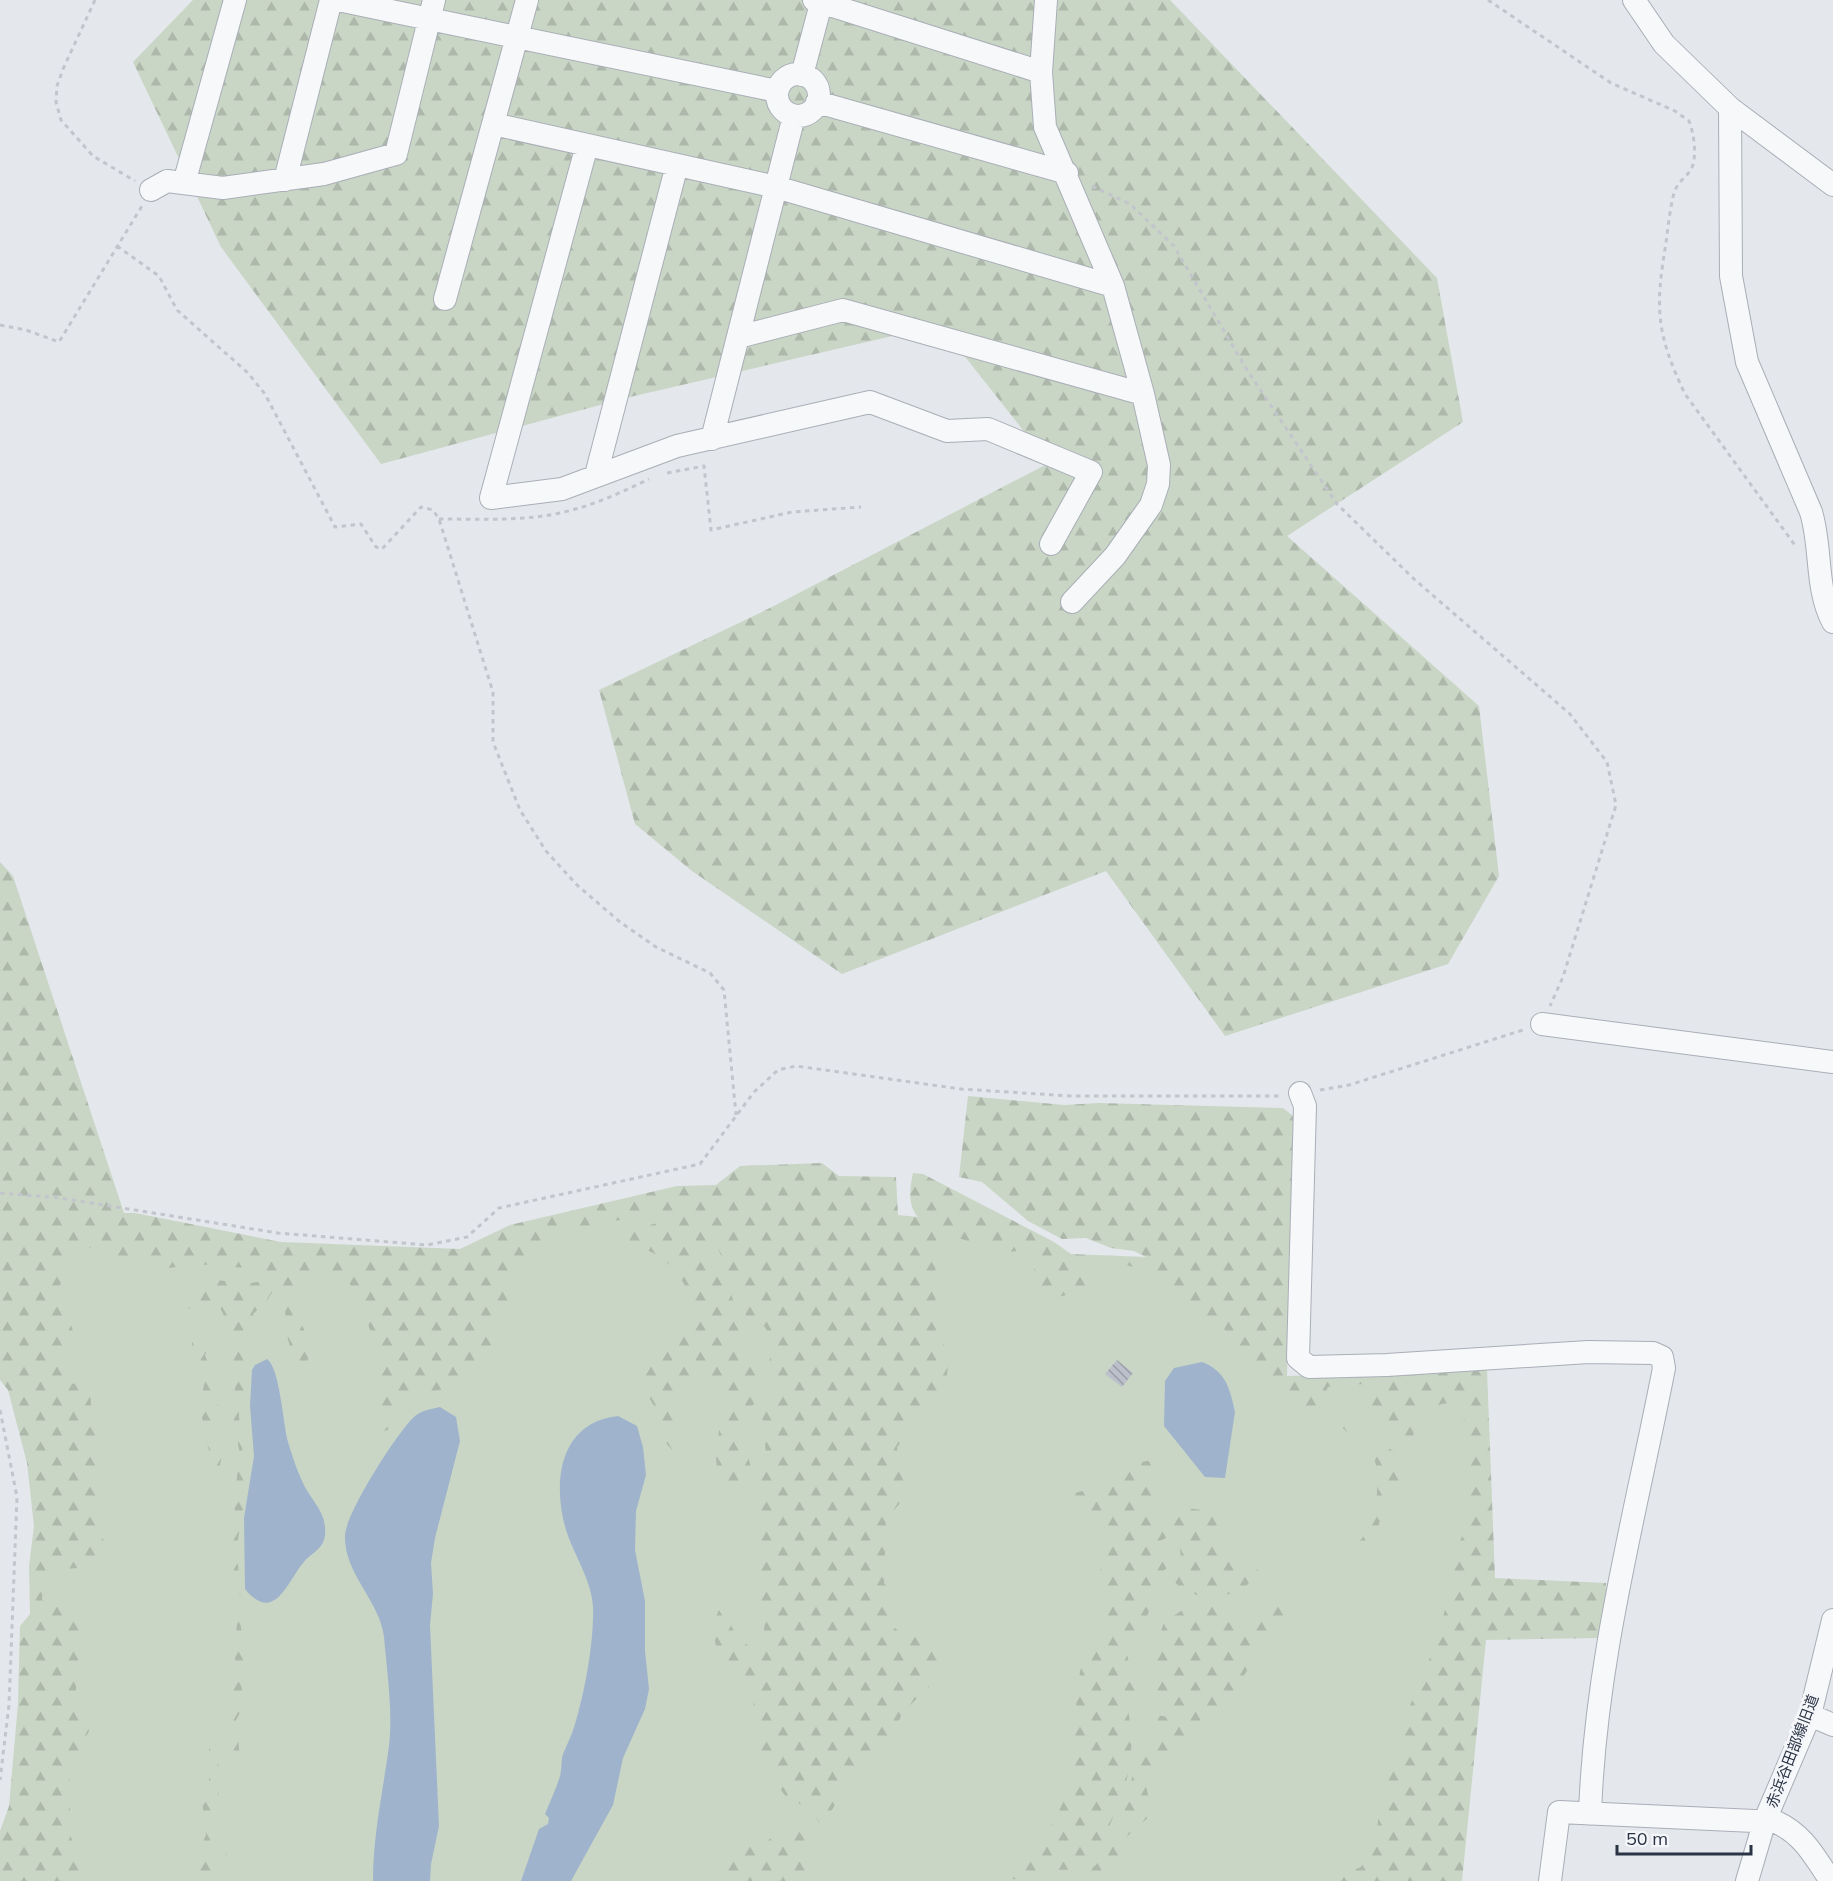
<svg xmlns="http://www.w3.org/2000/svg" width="1833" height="1881" font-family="Mulish,'Noto Sans JP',sans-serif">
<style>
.grass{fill:#c9d6c5}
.forest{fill:url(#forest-firs)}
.water{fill:#9fb4cc}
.building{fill:url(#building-back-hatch)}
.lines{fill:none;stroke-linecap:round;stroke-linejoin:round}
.minor-casing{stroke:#a9aeb7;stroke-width:24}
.path{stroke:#c2c5cb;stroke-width:3;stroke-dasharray:4.5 4.5;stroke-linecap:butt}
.minor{stroke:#f7f8fa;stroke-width:22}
.labels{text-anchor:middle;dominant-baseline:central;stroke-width:6;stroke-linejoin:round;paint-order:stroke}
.street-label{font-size:15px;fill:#2b3445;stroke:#f4f6f9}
</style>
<defs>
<pattern id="forest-firs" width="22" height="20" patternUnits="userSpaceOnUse" patternTransform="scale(1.5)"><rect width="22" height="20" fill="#c9d6c5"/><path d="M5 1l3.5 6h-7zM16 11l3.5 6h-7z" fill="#adb8ab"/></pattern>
<pattern id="building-back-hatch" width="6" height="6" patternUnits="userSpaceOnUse" patternTransform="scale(1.5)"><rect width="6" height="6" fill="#bbc0ca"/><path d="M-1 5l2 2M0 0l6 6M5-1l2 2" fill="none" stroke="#989da6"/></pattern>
</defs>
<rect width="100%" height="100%" fill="#e4e7ec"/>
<!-- grass -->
<path class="grass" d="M738 1198 836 1246 981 1208 1070 1257 1210 1265 1284 1382 1482 1373 1489 1580 1420 1881H6L40 1527 0 1219 461 1266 584 1216Z"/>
<!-- forest -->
<path class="forest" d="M193 0H1170L1437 278 1463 422 1287 536 1479 706 1499 876 1448 964 1225 1036 1106 871 842 974 692 871 635 824 599 690 770 608 1049 463 940 325 630 397 381 464 221 247 133 62Z
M0 862 13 876 124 1213H135L281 1242 460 1249 510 1225 677 1186 716 1185 740 1166 822 1163 839 1176 896 1177 898 1215 918 1217C907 1205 910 1187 913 1173L923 1174 1054 1242 1071 1254 1146 1257 1134 1251 1111 1248 1086 1238 1062 1239 1028 1221 982 1182 959 1177 968 1096 1064 1105 1099 1103 1283 1108 1293 1116 1287 1376 1487 1370 1495 1578 1606 1583 1607 1595 1599 1638 1486 1640 1462 1881H1334L1345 1873 1361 1867 1376 1837 1381 1798 1401 1746 1406 1715 1436 1643 1451 1587 1459 1581 1448 1562 1463 1535 1469 1479 1463 1410 1454 1403C1439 1403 1421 1408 1415 1425 1413 1432 1415 1436 1410 1443L1367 1412 1369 1394 1364 1384 1328 1387 1318 1408 1301 1407 1281 1395 1268 1373H1257L1238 1362 1239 1344 1224 1329 1202 1322 1185 1312 1171 1287C1156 1286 1154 1279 1143 1272 1127 1262 1109 1263 1092 1262L1086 1267 1088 1279 1083 1290 1059 1297 1036 1286C1033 1272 1036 1260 1032 1246L1024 1242 1022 1250 1010 1252 997 1245 978 1240 967 1241 934 1229 939 1237 935 1274 936 1331 949 1353 947 1375 933 1407 897 1447 900 1471 906 1488 901 1502 886 1519 884 1583 893 1594C881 1646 913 1628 942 1649V1661L930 1672 929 1687 903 1712 885 1750 870 1765 847 1774 837 1784C840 1803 833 1811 819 1823 812 1804 802 1807 788 1798 783 1795 780 1787 777 1783 756 1749 755 1722 752 1683L721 1665C715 1648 709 1619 723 1605 730 1626 738 1645 761 1651L765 1622 757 1604 763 1547 755 1525 762 1504 759 1483 767 1465 762 1414 773 1392 767 1373 773 1344 765 1327 747 1318 715 1241 706 1239 709 1262C741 1286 731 1319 745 1351 752 1366 758 1378 762 1395L756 1403 738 1414 752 1472 732 1488C728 1484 721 1479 719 1474 710 1450 725 1421 722 1396L702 1378 693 1379 679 1395 671 1412C677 1430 672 1435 674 1452L656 1432C662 1398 640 1397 635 1373L640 1367 652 1366 657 1355V1343L671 1336 676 1325 690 1323 695 1316C689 1275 656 1240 612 1246L605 1241 633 1232 649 1233 650 1225 660 1222 650 1215C624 1220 596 1222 571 1231 544 1242 525 1272 494 1275L512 1289 492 1337 491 1352 486 1361 463 1369 453 1387 402 1399 396 1410 394 1427 378 1434C374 1412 379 1390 379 1369 378 1347 361 1300 349 1283L321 1276 297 1281 296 1314 304 1329 309 1354 305 1376 296 1369 286 1332 285 1302 276 1286 266 1302 253 1314 260 1332 237 1336C232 1349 243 1352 244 1363L226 1362 223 1356C231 1341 229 1318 218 1306L207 1314 188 1308 190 1292 215 1280 251 1283 272 1280 259 1269 197 1264 162 1269 140 1257H115L85 1246 72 1256 59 1288 73 1331 63 1357 66 1381 73 1384 81 1380 90 1386 91 1405 96 1416 102 1492 98 1529 105 1543C98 1569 75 1571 52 1567L43 1587 42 1600 67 1611 81 1623 75 1702 85 1718 89 1731 70 1767 69 1786 71 1837 77 1855 87 1868V1881H0V1831L9 1806 18 1704 20 1626 30 1614 29 1566 34 1526 27 1463 8 1390 0 1380Z
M189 1322 198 1326 200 1340 211 1341 205 1355 214 1379 219 1414 217 1433 221 1460 218 1474C211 1465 201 1420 201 1406 200 1393 207 1382 206 1369L194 1361 191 1334 184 1326Z
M243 1376 246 1379C246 1390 240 1398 239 1409 238 1417 241 1420 238 1429L244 1438 241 1460 244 1483 242 1488 243 1509 235 1557C241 1567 237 1578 240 1587 242 1595 248 1597 247 1605L236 1588 231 1560 239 1449C234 1423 227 1404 239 1378Z
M1333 1420 1352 1427 1358 1433 1394 1451 1400 1460 1404 1473 1399 1493 1382 1514 1370 1554 1364 1558 1357 1544C1362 1538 1368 1532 1371 1524 1378 1509 1381 1463 1370 1449 1363 1440 1352 1438 1344 1429H1328V1425Z
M1152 1460 1160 1526 1177 1519 1188 1508 1208 1511 1216 1520 1222 1560 1254 1566 1260 1572 1239 1593 1212 1596H1199L1181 1588 1169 1577C1183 1561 1184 1553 1174 1534L1156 1543 1160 1552 1169 1560 1166 1569 1154 1577C1154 1605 1145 1630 1126 1650L1137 1698 1128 1710C1137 1759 1127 1786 1108 1829 1102 1841 1097 1855 1086 1864 1073 1873 1060 1868 1046 1871 1033 1873 1025 1881 1012 1879L1011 1869C1057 1830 1072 1797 1075 1736 1076 1712 1076 1687 1082 1663L1107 1643C1109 1610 1089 1578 1109 1547L1105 1524 1092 1514 1072 1506 1074 1493 1122 1482 1136 1463Z
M1281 1601 1295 1611 1288 1624 1274 1627 1270 1642 1255 1658 1223 1709 1198 1739 1183 1749 1172 1767 1145 1781 1152 1814 1124 1839 1118 1864 1095 1877 1087 1871 1096 1865 1121 1822 1136 1762 1152 1742 1149 1722 1156 1715 1168 1717 1166 1701 1155 1687 1149 1668 1164 1622 1181 1611 1203 1610 1209 1605 1219 1607 1229 1623 1264 1611Z
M237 1619 240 1620 244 1651 241 1675 243 1707 236 1720 241 1767 236 1768 231 1746Z
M209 1748 216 1753 222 1784 213 1807 210 1848 215 1862 217 1879 216 1881H196L201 1846 206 1835 202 1801 209 1786Z
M234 1795 236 1801 231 1816V1881H225L229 1800Z
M781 1829H796L814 1845 805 1874 798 1881H725L727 1856 749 1847H761Z"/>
<!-- water -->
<path class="water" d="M267 1359C280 1368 283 1424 288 1442 293 1458 298 1474 306 1489 315 1504 327 1515 325 1535 323 1550 312 1552 303 1563 288 1581 274 1625 245 1589L244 1518 254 1456 250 1406 252 1370 255 1365Z
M1202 1362C1226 1371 1230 1389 1235 1412L1225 1478 1205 1477 1164 1426 1165 1381 1174 1368Z
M440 1407 456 1417 460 1441 435 1538 431 1563 433 1594 430 1625 439 1826 431 1864 430 1881H373C373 1835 383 1791 389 1746 393 1711 387 1672 384 1637 380 1601 344 1574 345 1536 345 1514 398 1431 415 1416 423 1410 431 1409 440 1407Z
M618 1416 637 1426 643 1447 646 1475 636 1511 635 1550 645 1601V1651L649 1689 645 1709 623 1758 613 1805 571 1881H521L539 1829 548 1824 549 1818 545 1814C550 1802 556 1789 560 1776 562 1769 561 1760 563 1754 567 1744 572 1735 575 1724 585 1691 594 1642 593 1607 592 1581 574 1555 566 1530 552 1483 559 1422 618 1416Z"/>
<!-- building -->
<path class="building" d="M1117 1360 1133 1373 1122 1387 1105 1374Z"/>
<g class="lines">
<!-- minor casing -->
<g class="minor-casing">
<path id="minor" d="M338 0 777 91
M814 0 1041 72
M1046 0 1041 72 1045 127 1113 286 1143 394 1159 465 1158 484 1151 505 1115 556 1072 602
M1634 0 1664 44 1730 108 1731 276 1747 362 1811 512C1822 548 1815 588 1833 622
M777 95a21 21 0 1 1 42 0a21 21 0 1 1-42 0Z
M802 75 822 0
M817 102 1067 173
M1730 108 1833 185
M493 124 776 187 1113 286
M587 145 491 498 562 489 677 446 870 402 947 431 988 429 1091 472 1051 544
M285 180 331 0
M184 183 235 0
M151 190 167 181 223 188 324 174 396 154 434 0
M445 299 527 0
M738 337 843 310 1143 394
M712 439 794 116
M596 475 677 165
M1542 1024 1833 1062
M1300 1093 1305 1106 1298 1358 1309 1367 1387 1365 1588 1352 1653 1353 1662 1357 1664 1368C1635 1517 1595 1663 1590 1814
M1810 1715 1833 1725
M1550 1881 1559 1812 1776 1822C1804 1835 1814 1856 1831 1881
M1747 1881 1765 1820 1810 1715 1833 1620"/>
</g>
<!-- path -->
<path class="path" d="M95 0 63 69 57 86 56 102 61 120 93 156 135 181
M1488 0 1611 83 1675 111 1689 121C1694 133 1698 160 1690 171 1685 178 1677 183 1674 193 1670 209 1668 226 1666 243 1655 308 1656 333 1685 394L1797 548
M1092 186 1130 204 1174 246 1247 370 1337 504 1414 579 1570 714 1607 762 1616 805 1563 977 1550 1006
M117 246 159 276 177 310 248 373 265 394 335 527 361 524 376 547 382 549 421 507 433 510 439 519 493 692V742L520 810 546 851 577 885 620 922 656 947 710 973 724 990 736 1115
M0 325 26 330 59 342 142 206
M667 473 704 466 711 530 792 512 861 507
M439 519C482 519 530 522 572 510 599 503 624 491 649 479
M1320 1090 1349 1085 1523 1030
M0 1193 60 1198 278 1233 427 1245 467 1237 499 1208 700 1164 754 1092 778 1070 796 1066 961 1089 1071 1096H1281
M0 1410 17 1497 9 1705 0 1780"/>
<!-- minor -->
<use href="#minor" class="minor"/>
</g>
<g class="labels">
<!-- street labels -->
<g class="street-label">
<text transform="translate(1792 1751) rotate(-69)">赤浜谷田部線旧道</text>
</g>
</g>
<!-- scale -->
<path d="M1617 1845v9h134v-9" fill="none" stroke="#2b3445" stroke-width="3"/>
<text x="1626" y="1845" font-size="18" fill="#2b3445" stroke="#f4f6f9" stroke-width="4.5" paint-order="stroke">50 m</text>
</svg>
